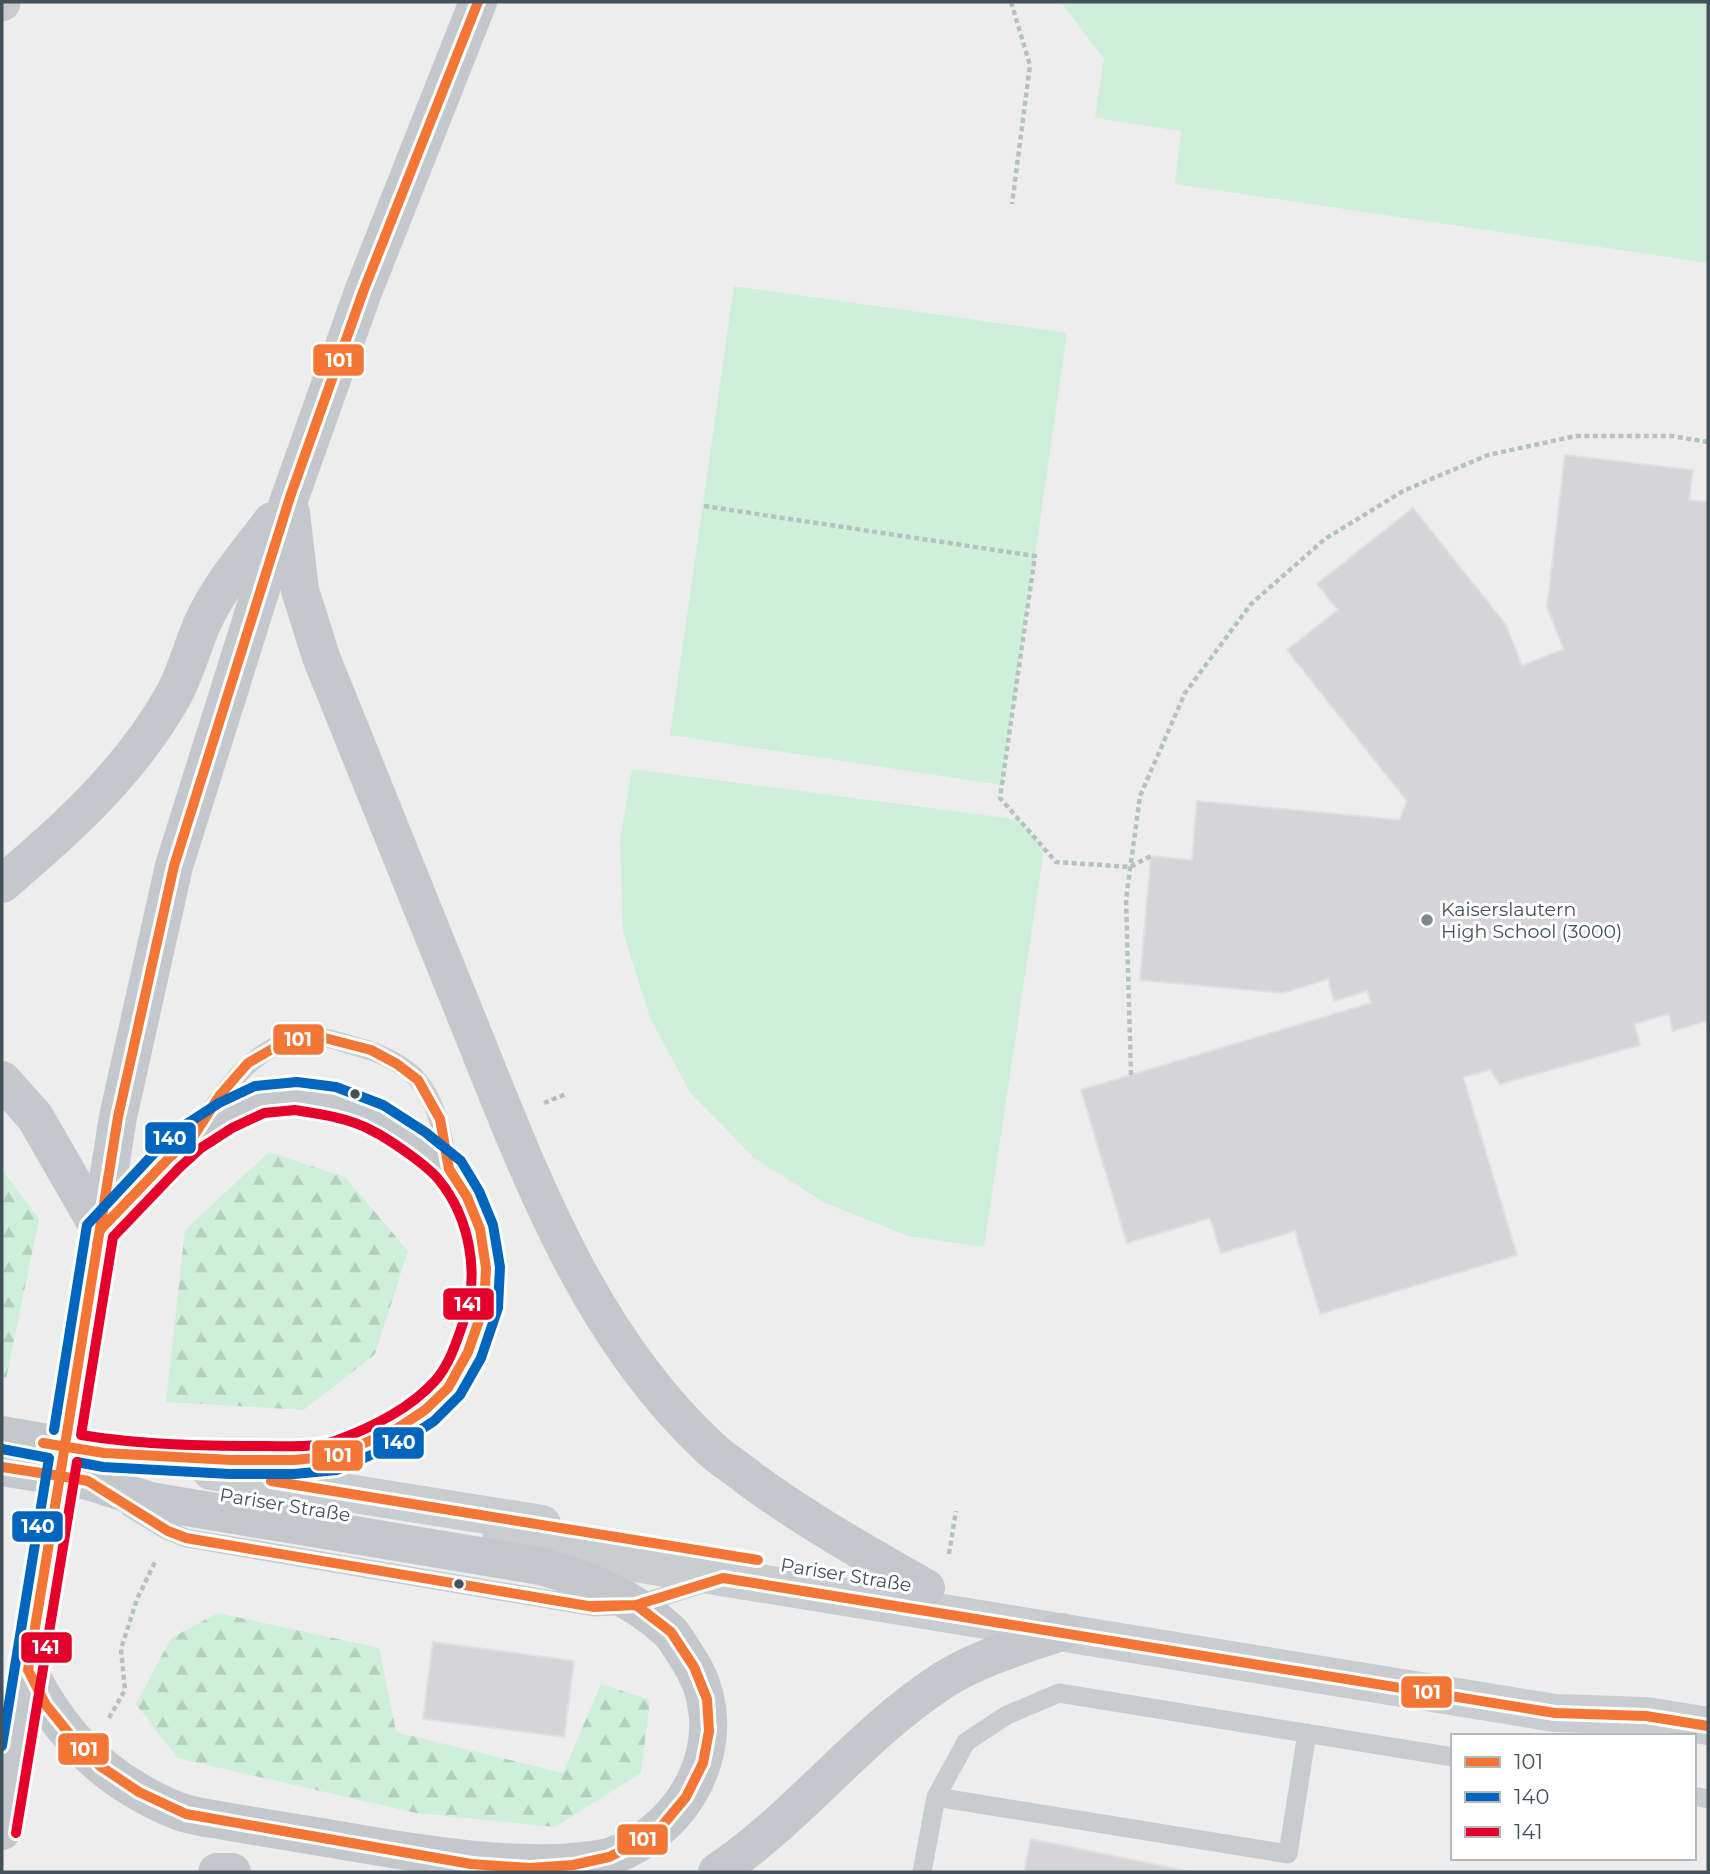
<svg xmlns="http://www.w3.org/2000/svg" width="1710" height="1874" font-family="Montserrat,sans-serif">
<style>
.forest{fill:url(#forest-firs)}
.pitch{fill:#cfefda}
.building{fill:#d5d5d7;stroke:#dfdfe0;stroke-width:2}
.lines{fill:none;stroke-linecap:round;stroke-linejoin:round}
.path{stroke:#b5c3be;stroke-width:4.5;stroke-dasharray:5 3.5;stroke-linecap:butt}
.service{stroke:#c9ccce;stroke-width:19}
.minor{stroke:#c9ccce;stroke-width:37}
.secondary{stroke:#c9cdd0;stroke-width:38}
.primary{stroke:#c4c8cc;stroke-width:38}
.primary-bridge{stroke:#c4c8cc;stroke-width:38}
.bus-1-casing{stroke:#fff;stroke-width:16}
.bus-2-casing{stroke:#fff;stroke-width:16}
.bus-3-casing{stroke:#fff;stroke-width:16}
.bus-1{stroke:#f37636;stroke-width:10}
.bus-2{stroke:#0065bd;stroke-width:10}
.bus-3{stroke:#e4002b;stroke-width:10}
.poi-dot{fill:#7f888e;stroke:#fff;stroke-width:2.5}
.bus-dot{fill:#43515b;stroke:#fff;stroke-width:2.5}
.labels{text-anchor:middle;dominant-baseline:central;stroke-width:6;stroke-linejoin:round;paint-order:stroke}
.poi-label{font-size:19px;fill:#43515b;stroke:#fff;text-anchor:start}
.street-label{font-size:19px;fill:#43515b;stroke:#fff}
.line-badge{stroke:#fff;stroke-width:2.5}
.badge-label{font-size:19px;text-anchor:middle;font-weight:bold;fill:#fff}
</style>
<defs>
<pattern id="forest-firs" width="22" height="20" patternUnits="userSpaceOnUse" patternTransform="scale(1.75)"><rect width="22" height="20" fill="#cfefda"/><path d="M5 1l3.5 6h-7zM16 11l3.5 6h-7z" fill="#b3cfbd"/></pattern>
</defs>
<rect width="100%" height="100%" fill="#eeeded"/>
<!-- forest -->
<path class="forest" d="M269 1152 345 1177 408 1251 375 1354 304 1410 166 1402 185 1230Z
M2 1170 39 1219 6 1379 2 1377Z
M218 1613 379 1648 396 1732 563 1773 601 1684 650 1700 641 1773 555 1827 416 1813 177 1758 136 1704 171 1638Z"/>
<!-- pitch -->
<path class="pitch" d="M1061 2H1708V263L1175 184 1181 131 1095 118 1104 59Z
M734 286 1067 333 1002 785 670 735Z
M632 769 1021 820 1044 849 984 1247 908 1236 825 1203 754 1158 691 1094 650 1018 623 932 620 840Z"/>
<!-- building -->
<path class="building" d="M1565 455 1693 470 1689 500 1708 502V1028L1706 1021 1673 1031 1669 1014 1634 1024 1640 1045 1500 1084 1490 1070 1463 1077 1517 1255 1320 1314 1295 1231 1221 1253 1210 1218 1127 1243 1081 1090 1371 1003 1367 991 1334 1001 1328 979 1283 993 1140 980 1151 856 1192 860 1197 801 1400 820 1407 801 1287 650 1338 610 1317 584 1413 508 1506 625 1522 666 1564 649 1547 607Z
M433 1642 574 1661 564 1737 423 1719Z
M1031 1839 1191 1872H1024Z"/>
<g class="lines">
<!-- path -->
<path class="path" d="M1011 2 1030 65 1012 204
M704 506 1035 556 1000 798 1056 862 1130 867 1151 856
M1131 1075 1126 899 1140 796 1185 693 1251 604 1325 539 1403 491 1488 455 1576 436H1672L1708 442
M544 1103 566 1094
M949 1554 956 1511
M109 1718 125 1690 121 1649 137 1599 156 1560"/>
<!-- service -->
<path class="service" d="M205 1119C231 1079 268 1032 321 1037 333 1039 346 1044 358 1047 378 1052 404 1064 418 1080 438 1104 443 1136 448 1165
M130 1508 168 1531 186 1538 594 1607 636 1605 709 1582
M1694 1796 1708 1799
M936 1797 1288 1854 1307 1733
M922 1872 936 1797 966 1742 1007 1715 1059 1693 1453 1757"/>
<!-- minor -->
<path class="minor" d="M2 3V2"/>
<!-- secondary -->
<path class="secondary" d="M211 1471 542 1524
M501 1541 1555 1713 1646 1716 1708 1726"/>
<!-- primary -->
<path class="primary" d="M291 513 300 590 321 657C368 774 416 892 463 1009 526 1164 584 1331 709 1447 721 1459 737 1468 750 1479 806 1520 866 1554 926 1588
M2 884C67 829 131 771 173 696 186 673 192 646 203 622 219 586 248 553 272 521
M2 1080 35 1117 100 1230
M72 1404 118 1117 174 866 290 497 363 292 478 2
M2 1435 104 1453 231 1460H294L336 1456 398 1428 425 1410 448 1388 468 1352 484 1306 486 1268 480 1229 467 1197 449 1169 377 1117 333 1101 295 1096 260 1099 225 1116 193 1137 169 1158 100 1230
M2 1467 88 1481 150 1501 540 1566C587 1579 632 1597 669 1631 676 1638 681 1648 687 1657 738 1732 691 1829 609 1857 525 1874 406 1852 321 1837 291 1832 260 1827 230 1822 216 1819 201 1818 188 1814 172 1810 153 1800 139 1792 87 1762 54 1722 28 1670
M2 1831 51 1534
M217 1872H232
M717 1872C799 1817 859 1735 942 1681 975 1659 1023 1645 1061 1632"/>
<!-- primary-bridge -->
<path class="primary-bridge" d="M51 1534 72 1404"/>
<!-- bus-1 casing -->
<g class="bus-1-casing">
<path id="bus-1" d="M43 1443 104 1453 231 1460H294L336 1456 398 1428 425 1410 448 1388 468 1352 484 1306 486 1268 480 1229 467 1197 449 1169 440 1119 418 1080 397 1064 371 1050 321 1037 286 1041 248 1063 220 1095 193 1137 169 1158 100 1230 97 1245
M2 1467 60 1476
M60 1476 88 1481 168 1531 186 1538 594 1607 636 1605 671 1632 694 1667 707 1699 709 1731 703 1763 686 1797 661 1827 636 1844 609 1857 573 1865 530 1868 471 1864 186 1814 139 1792 100 1766 71 1736 46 1705 28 1670Z
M60 1476 118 1117 174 866 290 497 363 292 478 2
M271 1481 758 1560
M588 1606 636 1605 723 1578 1555 1713 1646 1716 1708 1726"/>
</g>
<!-- bus-2 casing -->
<g class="bus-2-casing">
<path id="bus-2" d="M54 1430 87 1225 159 1148 185 1125 219 1103 255 1086 297 1082 336 1087 383 1105 425 1132 461 1161 479 1191 493 1225 500 1267 498 1308 481 1358 460 1395 434 1421 405 1440 337 1470 294 1474H230L103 1467 77 1462
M2 1449 49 1458 2 1746"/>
</g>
<!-- bus-3 casing -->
<g class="bus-3-casing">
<path id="bus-3" d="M295 1110C321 1114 348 1118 371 1130 389 1139 427 1165 439 1180 470 1218 480 1275 464 1320 457 1341 449 1366 434 1382 408 1410 371 1428 335 1441 315 1448 288 1446 266 1446 205 1446 141 1445 81 1435L113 1237 179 1168 201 1148 232 1128 264 1113Z
M16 1833 77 1462"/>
</g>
<!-- bus-1 -->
<use href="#bus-1" class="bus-1"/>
<!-- bus-2 -->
<use href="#bus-2" class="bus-2"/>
<!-- bus-3 -->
<use href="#bus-3" class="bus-3"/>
</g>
<!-- markers -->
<circle class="poi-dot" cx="1427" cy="920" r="7"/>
<g class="bus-dot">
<circle cx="355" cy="1094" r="6"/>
<circle cx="459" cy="1584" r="6"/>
</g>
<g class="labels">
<!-- poi labels -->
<g class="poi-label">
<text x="1441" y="909">Kaiserslautern<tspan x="1441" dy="22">High School (3000)</tspan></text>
</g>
<!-- street labels -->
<g class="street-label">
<text transform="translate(285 1505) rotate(9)">Pariser Straße</text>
<text transform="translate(846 1575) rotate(9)">Pariser Straße</text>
</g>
</g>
<g class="line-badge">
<rect x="312" y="343" width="53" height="34" rx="7" fill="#f37636"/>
<rect x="272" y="1023" width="53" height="33" rx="7" fill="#f37636"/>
<rect x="144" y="1121" width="53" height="34" rx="7" fill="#0065bd"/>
<rect x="442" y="1287" width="53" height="34" rx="7" fill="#e4002b"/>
<rect x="372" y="1426" width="53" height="34" rx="7" fill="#0065bd"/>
<rect x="311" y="1439" width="53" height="33" rx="7" fill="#f37636"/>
<rect x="11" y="1510" width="53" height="33" rx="7" fill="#0065bd"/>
<rect x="20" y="1631" width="53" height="33" rx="7" fill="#e4002b"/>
<rect x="1400" y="1675" width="53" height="34" rx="7" fill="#f37636"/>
<rect x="57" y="1732" width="53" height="34" rx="7" fill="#f37636"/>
<rect x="616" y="1823" width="53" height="33" rx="7" fill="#f37636"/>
</g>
<g class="badge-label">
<text x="339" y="367">101</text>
<text x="298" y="1046">101</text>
<text x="170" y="1145">140</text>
<text x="468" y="1311">141</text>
<text x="399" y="1449">140</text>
<text x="338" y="1462">101</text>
<text x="38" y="1533">140</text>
<text x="46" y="1654">141</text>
<text x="1427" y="1699">101</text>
<text x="84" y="1756">101</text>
<text x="643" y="1846">101</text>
</g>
<!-- border -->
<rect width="1710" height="1874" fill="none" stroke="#43515b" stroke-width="7"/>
<!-- legend -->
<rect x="1451" y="1734" width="245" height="126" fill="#ffffff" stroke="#b4b9bd" stroke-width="2"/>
<rect x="1465" y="1757" width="35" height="10" fill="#f37636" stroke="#b4b9bd" stroke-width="2"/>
<text x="1514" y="1769" font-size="21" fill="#43515b">101</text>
<rect x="1465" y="1792" width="35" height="10" fill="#0065bd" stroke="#b4b9bd" stroke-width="2"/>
<text x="1514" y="1804" font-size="21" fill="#43515b">140</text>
<rect x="1465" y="1827" width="35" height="10" fill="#e4002b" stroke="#b4b9bd" stroke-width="2"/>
<text x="1514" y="1839" font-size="21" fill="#43515b">141</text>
</svg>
